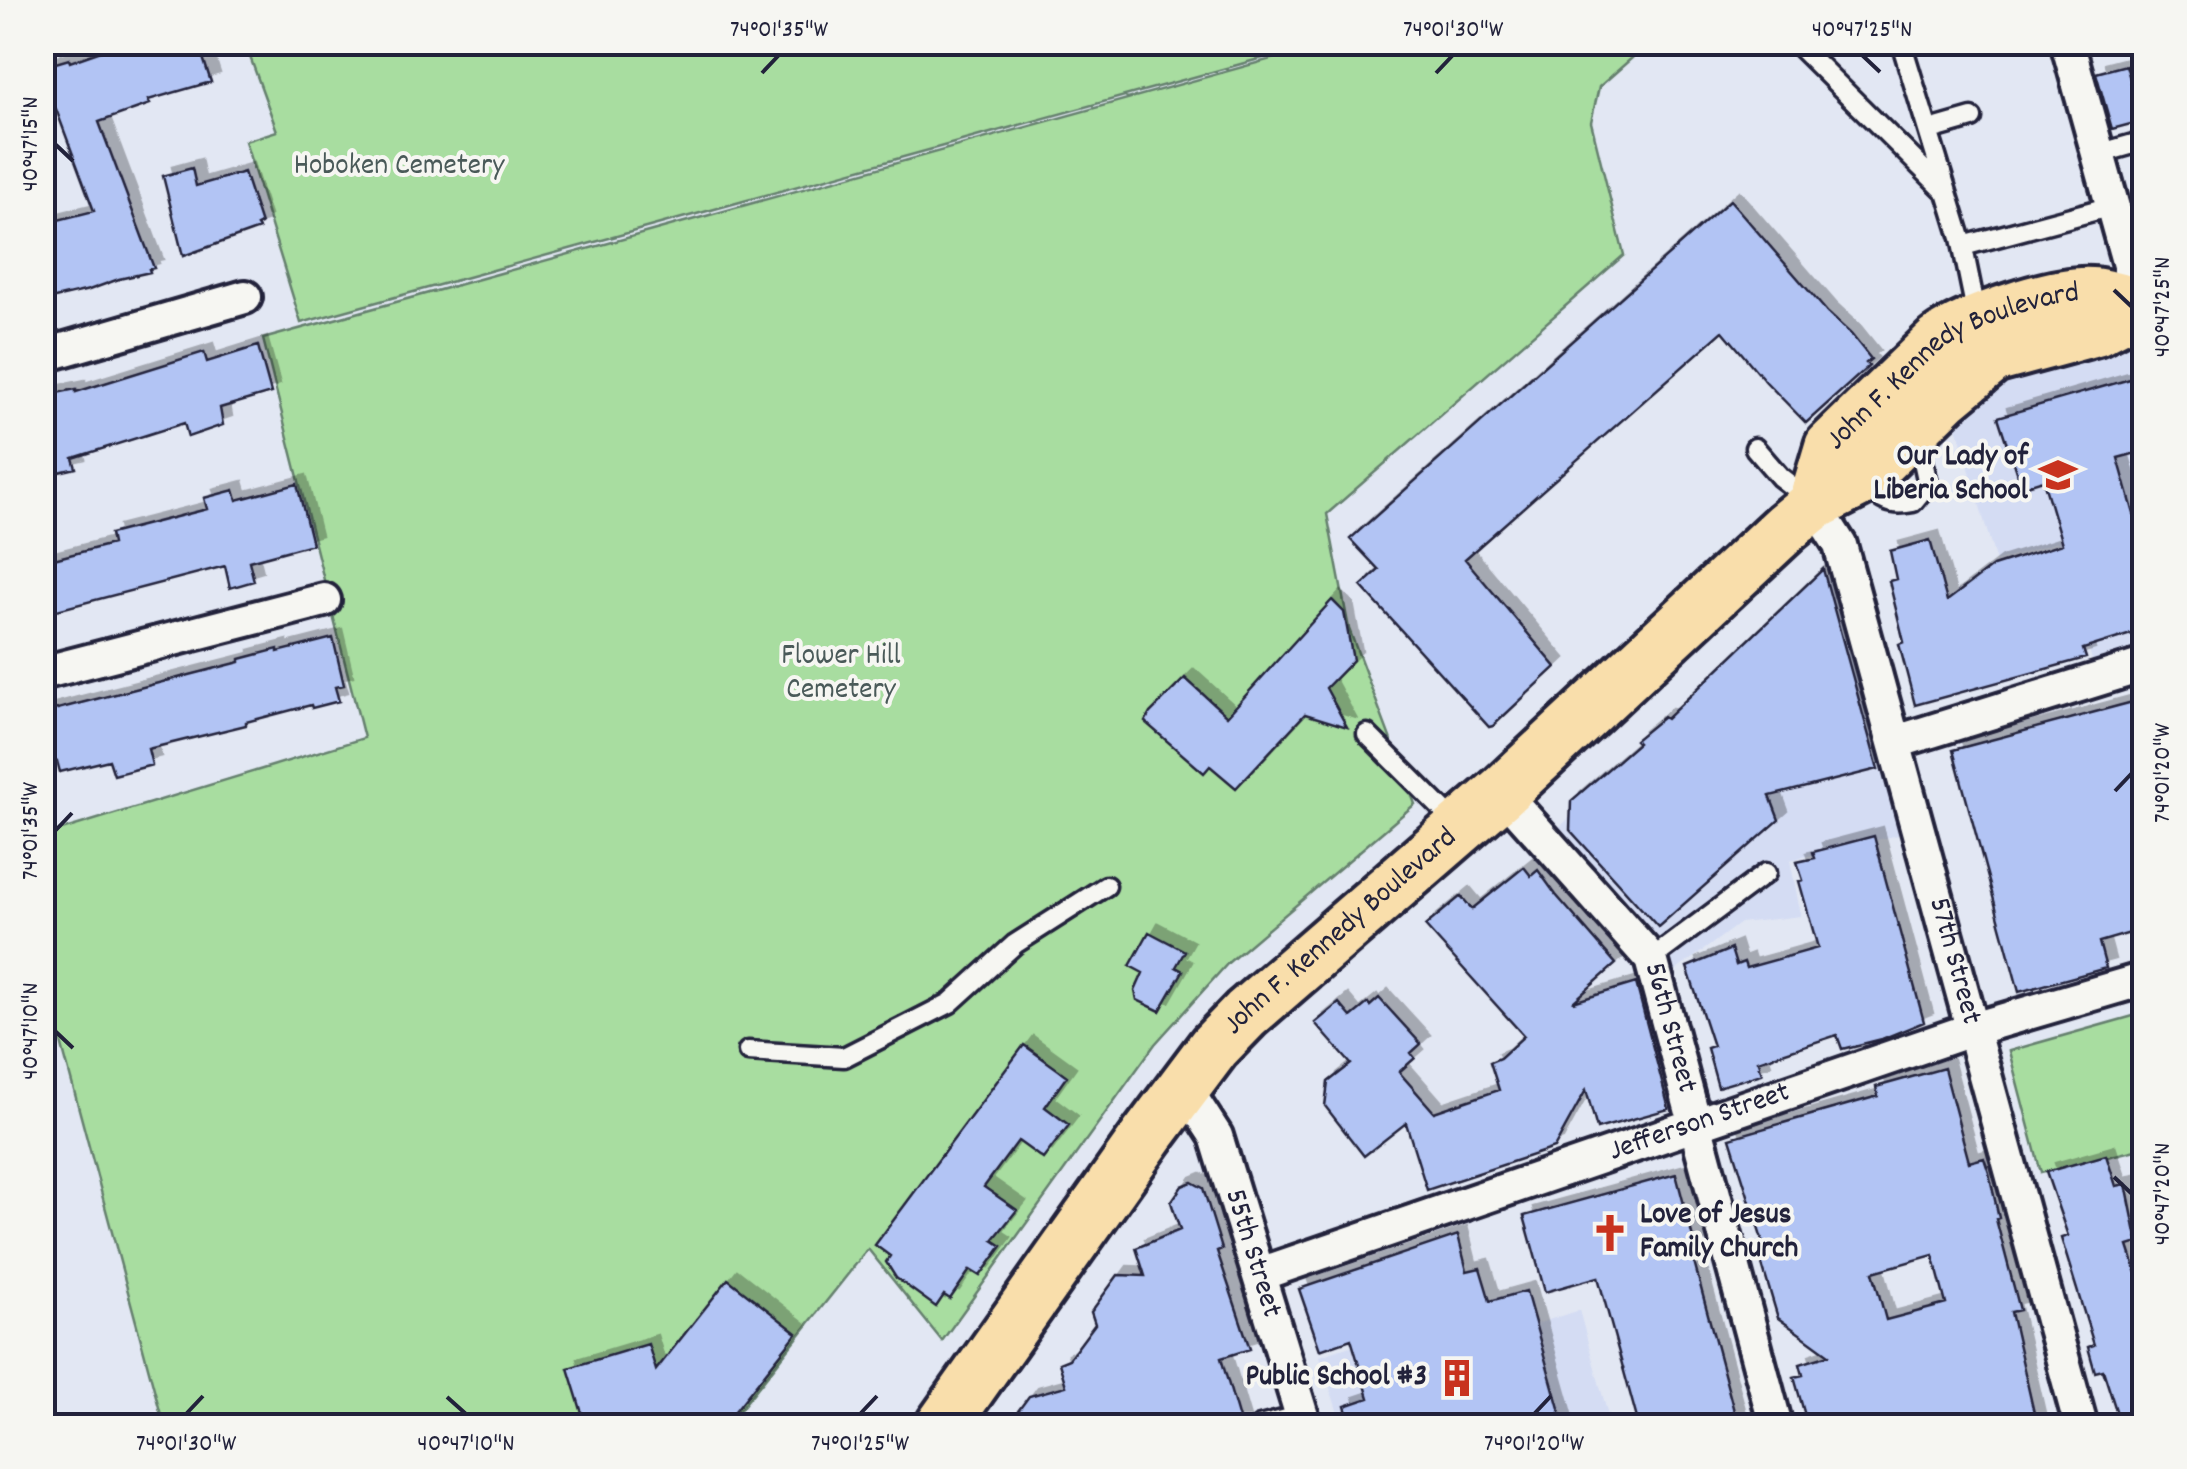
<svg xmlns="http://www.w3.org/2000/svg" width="2187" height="1469" font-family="Dekko,sans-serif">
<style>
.built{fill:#d4dcf3}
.green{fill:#a8dda0;stroke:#65806e;stroke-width:2.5}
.building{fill:#b2c4f4;stroke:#22223b;stroke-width:2.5;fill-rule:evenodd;filter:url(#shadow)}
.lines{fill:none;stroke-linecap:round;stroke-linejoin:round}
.lane-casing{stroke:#22223b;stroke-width:25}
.street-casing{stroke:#22223b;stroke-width:40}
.primary-casing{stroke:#22223b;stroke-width:60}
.lane{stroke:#f6f6f2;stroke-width:18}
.street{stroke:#f6f6f2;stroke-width:32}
.primary{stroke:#f9deab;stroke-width:52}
.ticks{fill:none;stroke:#22223b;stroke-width:4}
.labels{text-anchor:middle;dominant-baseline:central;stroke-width:8;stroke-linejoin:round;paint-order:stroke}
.park-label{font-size:30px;fill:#4a5a59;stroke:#f6f6f2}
.street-label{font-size:30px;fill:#22223b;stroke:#f6f6f2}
.poi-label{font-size:30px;font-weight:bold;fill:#22223b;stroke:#f6f6f2;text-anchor:end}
.neatline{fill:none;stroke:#22223b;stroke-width:4}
.ticks-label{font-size:25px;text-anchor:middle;fill:#22223b}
</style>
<defs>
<filter id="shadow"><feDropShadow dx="9" dy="-9" stdDeviation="0" flood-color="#0004"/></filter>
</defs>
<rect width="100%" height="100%" fill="#e2e7f3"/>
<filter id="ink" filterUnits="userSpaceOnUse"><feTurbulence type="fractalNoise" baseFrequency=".01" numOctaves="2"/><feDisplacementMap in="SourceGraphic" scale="20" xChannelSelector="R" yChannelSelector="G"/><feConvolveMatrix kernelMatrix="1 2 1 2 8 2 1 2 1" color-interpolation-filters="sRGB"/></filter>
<g filter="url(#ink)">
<!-- built -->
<path class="built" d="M2144 325V665L2098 680 2057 542 1996 562 1952 409 2003 367Z
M1845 561 1920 830 1790 860 1801 916 1740 923 1666 978 1536 849Z
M1579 1310 1611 1426H1342L1320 1356 1435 1318 1446 1354Z"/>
<!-- green -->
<path class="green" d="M245 43V42L1317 43 301 323 245 141 277 131Z
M1329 43H1649L1599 87 1591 122 1624 255 1327 514 1349 629 1415 804 1229 962 1155 1044 942 1341 868 1249 727 1426H669L661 1401 585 1426H164L43 975 42 836 364 738 263 339Z
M2144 1013V1148L2041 1173 2009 1051Z"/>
<!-- building -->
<path class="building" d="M127 42H198L211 82 148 100 150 104 99 122 154 268 149 269 150 272 119 279 89 290 42 301V224L94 211 56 109 42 114V67L69 59 70 62Z
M2126 65 2142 121 2112 129 2096 73Z
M192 168 196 186 244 172 261 224 257 226 259 229 183 256 163 176Z
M1730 200 1828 313 1851 334 1871 359 1866 363 1869 366 1806 423 1766 382 1723 331 1465 559 1556 667 1493 726 1489 727 1361 586 1379 570 1350 539Z
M258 346 271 393 220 408 223 425 188 437 184 423 73 458 76 468 42 476V396L76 389V392L204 352 207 362Z
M2144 375V451L2118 458 2144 549V630L2083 649 2086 658 1915 705 1899 644 1904 642 1889 581 1896 579 1890 551 1930 540 1947 601 1993 566 2062 544 2043 480 2021 487 1998 417Z
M297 484 312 544 249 561 254 581 230 588 225 566 42 614V562L112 544 110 534 207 509 204 498 234 490 237 500Z
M1823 569 1878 769 1770 796 1779 820 1658 927 1570 830 1571 801 1638 743 1635 740 1663 717 1666 719Z
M1332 600 1344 612 1353 660 1326 688 1347 727 1305 714 1236 788 1210 766 1204 773 1145 722 1150 713 1185 678 1227 716Z
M333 638 344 685 335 687 339 701 312 708 311 705 246 722V725L148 749 152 765 114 775 109 760 60 772 57 761 42 765V713L240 662V659L278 649V652Z
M2144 699V929L2099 942 2106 968 2019 992 1953 750Z
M1874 836 1924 1022 1882 1039 1842 1049 1837 1035 1758 1061 1762 1074 1718 1087 1707 1048 1713 1046 1687 967 1731 949 1736 965 1744 962 1746 968 1818 948 1799 881 1803 880 1797 862 1815 858 1813 852Z
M1524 867 1531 876 1538 870 1556 895 1616 964 1573 1002 1636 983 1669 1109 1597 1129 1586 1090 1554 1148 1427 1190 1406 1123 1364 1156 1325 1106 1328 1082 1351 1064 1315 1023 1339 1003 1351 1017 1368 1003 1370 1006 1379 998 1421 1044 1411 1053 1415 1058 1399 1072 1434 1112 1499 1090 1490 1062 1500 1058 1524 1036 1425 926 1461 896 1472 909Z
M1149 932 1185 951 1176 967 1183 971 1160 1011 1137 1000 1135 991 1143 973 1130 966Z
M1024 1045 1067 1076 1045 1107 1069 1125 1043 1159 1018 1141 984 1187 1017 1210 993 1240 1002 1246 980 1276 970 1270 950 1299 944 1295 936 1307 896 1278 886 1262 890 1256 875 1245Z
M1944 1068 1969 1162 1984 1158 1989 1173 1999 1218 1996 1219 2020 1310 2011 1312 2037 1426H1808L1794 1377 1803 1375 1800 1364 1829 1355 1778 1318 1760 1258 1767 1256 1730 1138 1878 1096 1876 1087ZM1933 1255 1946 1304 1886 1320 1873 1272Z
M2106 1155 2116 1186 2126 1184 2138 1243 2128 1246 2144 1295V1426H2121L2103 1370 2095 1372 2088 1347 2094 1345 2061 1238 2068 1236 2046 1172Z
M1676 1174 1696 1250 1691 1251 1738 1426H1639L1598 1277 1545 1292 1524 1216Z
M1192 1182 1203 1188 1222 1249 1217 1251 1250 1349 1221 1358 1241 1426H1007L1029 1396 1066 1386 1059 1363 1069 1359 1095 1324 1091 1312 1118 1275 1145 1276 1136 1248 1180 1230 1171 1202 1182 1186Z
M1458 1235 1467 1271 1480 1268 1490 1301 1526 1291 1564 1426H1351L1345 1406 1369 1398 1351 1339 1320 1350 1299 1289Z
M728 1279 797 1333 723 1426H586L568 1368 648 1344 656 1370Z"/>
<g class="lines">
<!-- lane casing -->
<g class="lane-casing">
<path id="lane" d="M1795 42 1944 190
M1901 42 1961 238 1977 316
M1930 130 1972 118
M2098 154 2144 141
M1963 246 2112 206
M1755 448 1780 477 1810 500
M1864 485C1881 500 1890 507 1913 502L1928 484 1923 461 1906 442
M1367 734 1457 824
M1651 959 1766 873
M748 1051 844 1057 950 1003 1015 944 1106 886
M1260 1426 1302 1415"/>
</g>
<!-- street casing -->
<g class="street-casing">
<g id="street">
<path d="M2067 42 2140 305"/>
<path d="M42 356 245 297"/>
<path id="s1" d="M1814 504 1840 545 2081 1426"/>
<path d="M42 673 324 600"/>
<path d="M1896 742 2144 665"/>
<path id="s2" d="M1502 792 1651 959 1776 1426"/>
<path id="s3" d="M1185 1088 1216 1136 1305 1426"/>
<path id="s4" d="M1260 1274 1973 1029 2144 979"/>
</g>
</g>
<!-- primary casing -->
<g class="primary-casing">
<g id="primary">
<path id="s5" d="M1814 504 1831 447 1939 342C1969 321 2058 290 2094 294 2109 296 2125 302 2140 305"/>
<path id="s6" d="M942 1426 1148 1135 1214 1047 1246 1014 1502 792 1786 527 1814 504 1859 481 1946 396 1993 357 2096 329 2144 304"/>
</g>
</g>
<!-- lane -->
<use href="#lane" class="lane"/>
<!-- street -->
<use href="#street" class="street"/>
<!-- primary -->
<use href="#primary" class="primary"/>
</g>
</g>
<!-- ticks -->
<path class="ticks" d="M1862 55 1880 72M762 73 779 55M1436 73 1453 55M55 144 73 161M2114 290 2132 307M2115 791 2132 773M55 831 72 813M55 1031 73 1048M2114 1177 2132 1194M447 1397 466 1414M186 1414 203 1396M860 1414 877 1396M1534 1414 1551 1396"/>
<!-- icons -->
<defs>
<g id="school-bare" transform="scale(3)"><path d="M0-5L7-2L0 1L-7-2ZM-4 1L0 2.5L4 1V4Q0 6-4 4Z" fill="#c8321e" stroke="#f6f6f2" stroke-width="2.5" paint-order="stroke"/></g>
<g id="church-bare" transform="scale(3)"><path d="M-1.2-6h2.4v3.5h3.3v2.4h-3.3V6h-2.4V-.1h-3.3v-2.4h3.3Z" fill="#c8321e" stroke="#f6f6f2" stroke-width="2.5" paint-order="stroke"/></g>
<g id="building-bare" transform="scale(3)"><path d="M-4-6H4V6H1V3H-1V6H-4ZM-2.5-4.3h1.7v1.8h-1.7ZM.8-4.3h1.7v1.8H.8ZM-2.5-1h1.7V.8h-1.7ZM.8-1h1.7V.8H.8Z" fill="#c8321e" stroke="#f6f6f2" stroke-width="2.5" paint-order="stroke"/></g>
</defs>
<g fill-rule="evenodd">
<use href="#school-bare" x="2058" y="475"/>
<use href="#church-bare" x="1610" y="1233"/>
<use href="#building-bare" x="1457" y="1378"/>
</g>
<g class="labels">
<!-- park labels -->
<g class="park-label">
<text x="399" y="167">Hoboken Cemetery</text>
<text x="841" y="657">Flower Hill<tspan x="841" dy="34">Cemetery</tspan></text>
</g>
<!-- street labels -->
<g class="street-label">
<text stroke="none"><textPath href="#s5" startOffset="210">John F. Kennedy Boulevard</textPath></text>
<text stroke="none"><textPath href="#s6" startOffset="638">John F. Kennedy Boulevard</textPath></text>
<text stroke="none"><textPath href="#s1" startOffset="480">57th Street</textPath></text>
<text stroke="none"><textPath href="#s2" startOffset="295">56th Street</textPath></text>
<text stroke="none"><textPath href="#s4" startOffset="465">Jefferson Street</textPath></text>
<text stroke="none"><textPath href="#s3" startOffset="180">55th Street</textPath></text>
</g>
<!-- poi labels -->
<g class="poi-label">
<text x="2028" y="458">Our Lady of<tspan x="2028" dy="34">Liberia School</tspan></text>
<text x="1640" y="1216" text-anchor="start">Love of Jesus<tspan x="1640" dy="34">Family Church</tspan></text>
<text x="1427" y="1378">Public School #3</text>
</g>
</g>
<!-- margin -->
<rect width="2187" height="1469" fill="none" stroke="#f6f6f2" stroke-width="110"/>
<rect x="55" y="55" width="2077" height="1359" class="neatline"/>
<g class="ticks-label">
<text x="779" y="36">74°01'35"W</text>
<text x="1453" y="36">74°01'30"W</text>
<text x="1862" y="36">40°47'25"N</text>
<text transform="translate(28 144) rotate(-90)" y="9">40°47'15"N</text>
<text transform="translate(2160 307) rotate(-90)" y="9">40°47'25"N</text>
<text transform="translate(2160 773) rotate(-90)" y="9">74°01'20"W</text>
<text transform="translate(28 831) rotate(-90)" y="9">74°01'35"W</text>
<text transform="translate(28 1031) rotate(-90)" y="9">40°47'10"N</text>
<text transform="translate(2160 1194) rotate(-90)" y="9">40°47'20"N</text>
<text x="186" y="1450">74°01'30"W</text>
<text x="466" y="1450">40°47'10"N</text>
<text x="860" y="1450">74°01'25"W</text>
<text x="1534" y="1450">74°01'20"W</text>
</g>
</svg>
